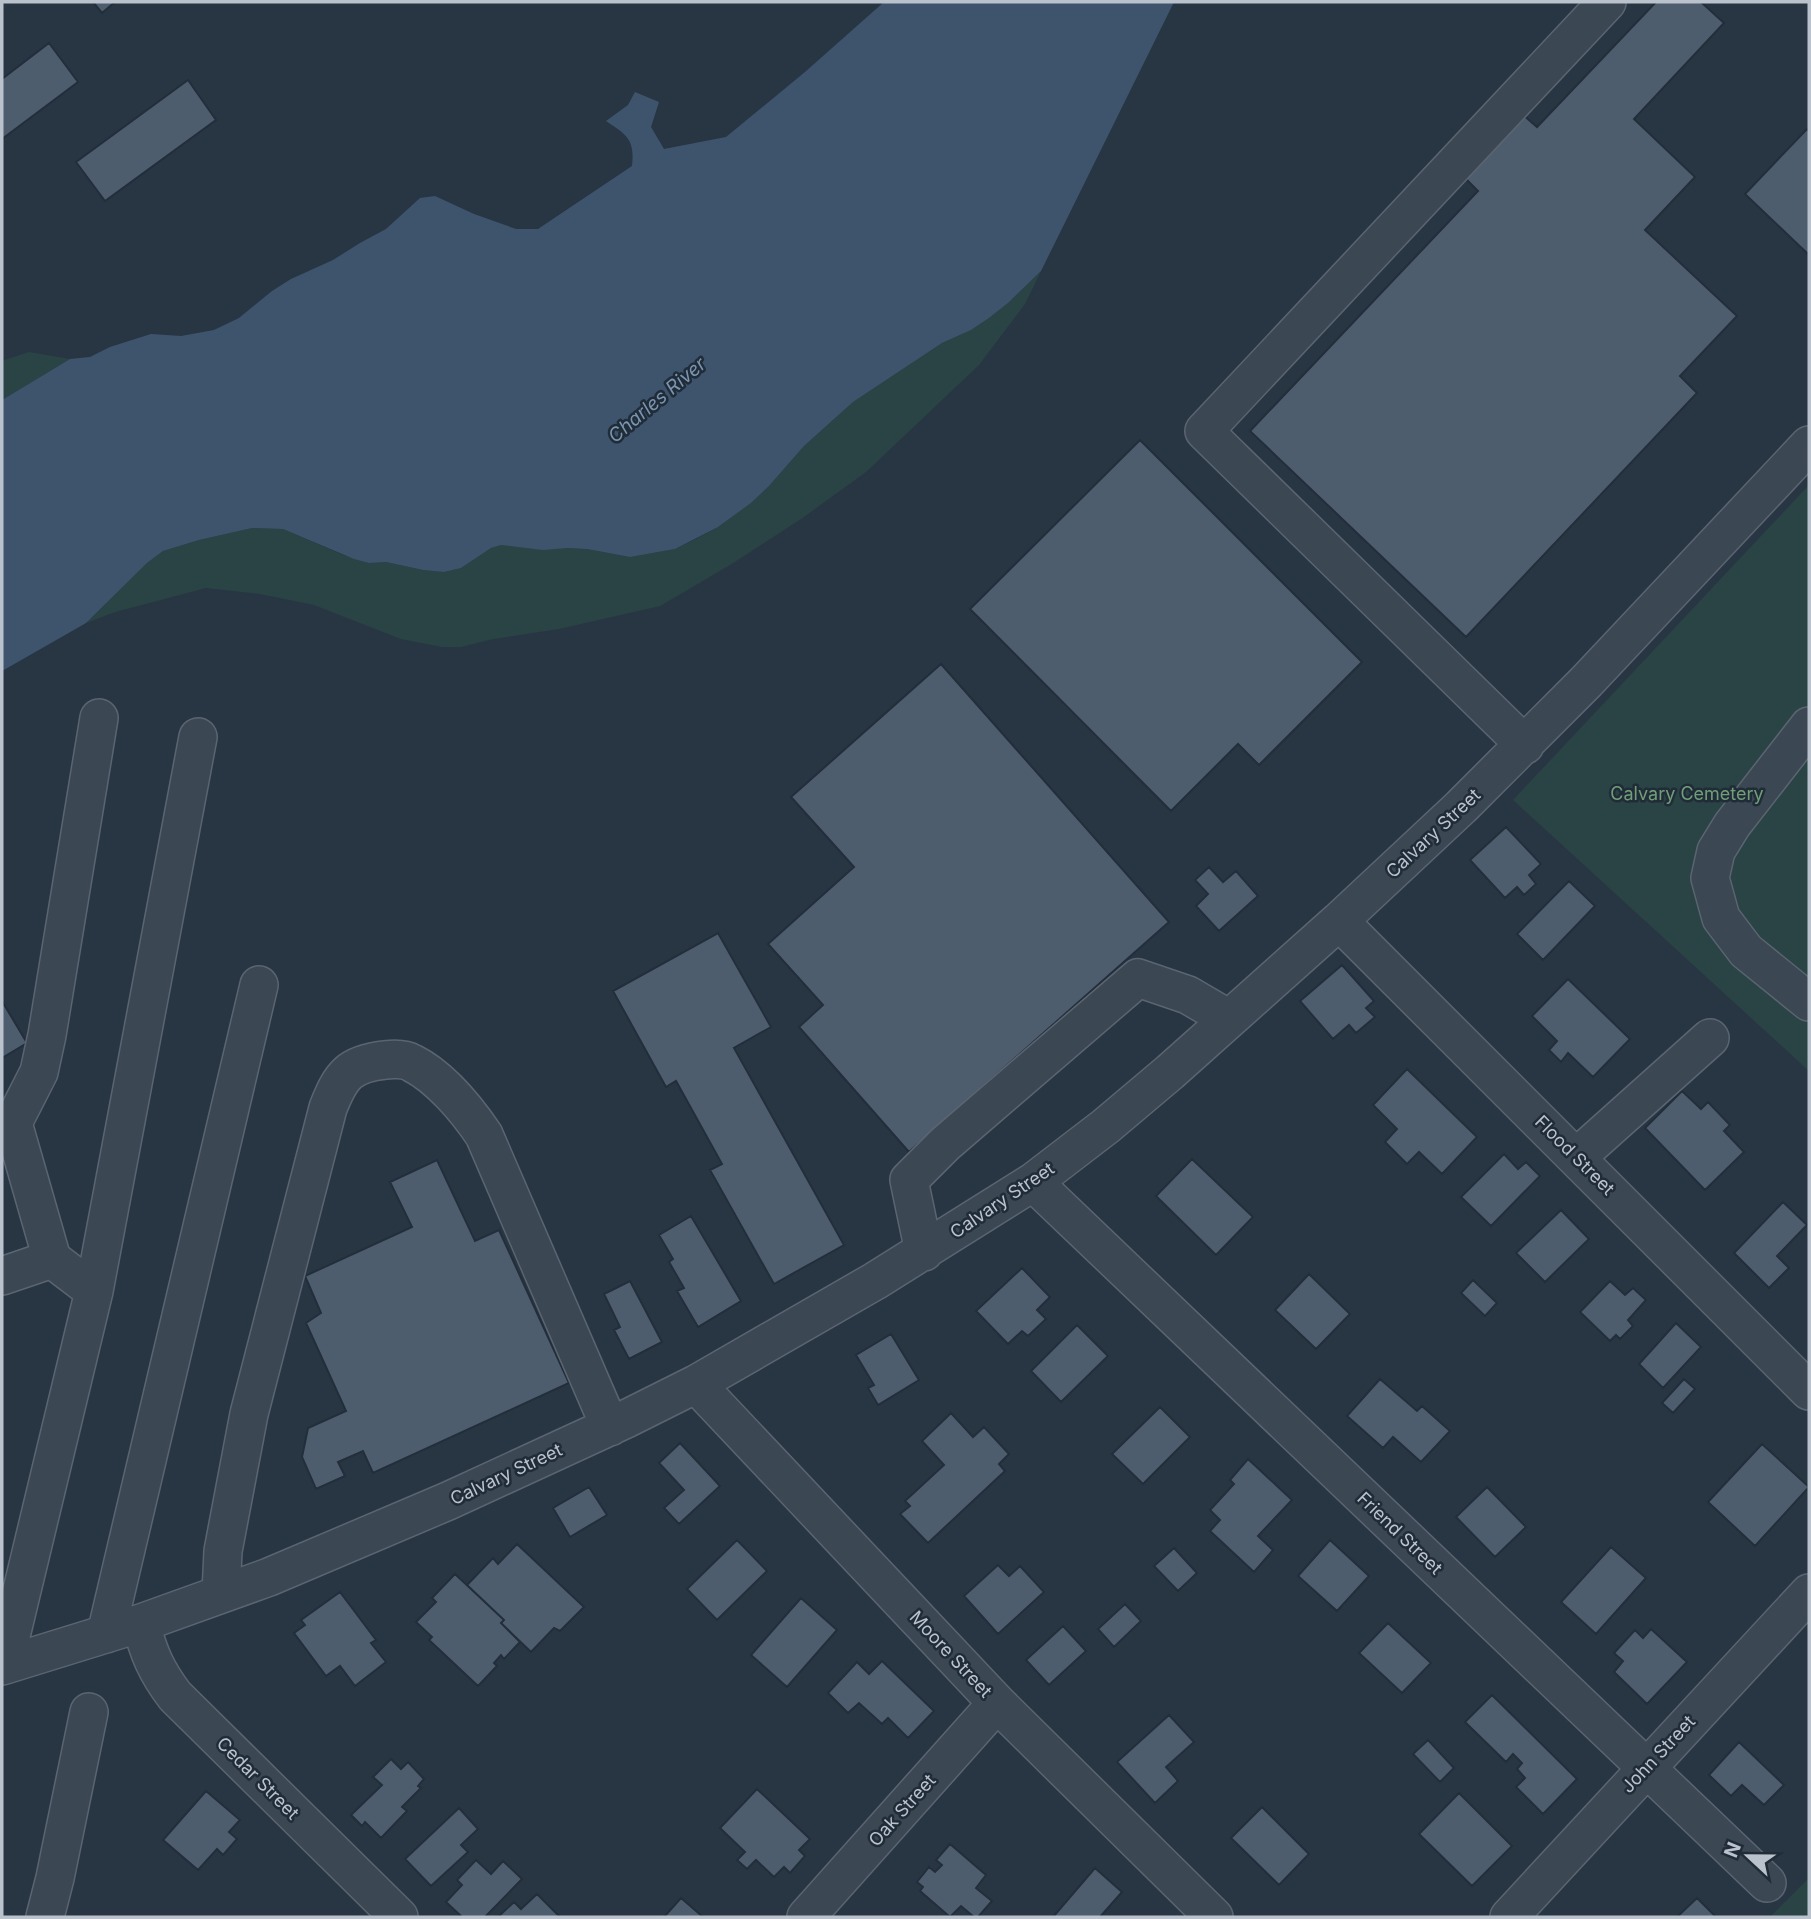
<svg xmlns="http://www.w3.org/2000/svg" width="1811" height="1919" font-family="Inter,sans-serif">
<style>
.green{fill:#2a4445}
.water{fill:#3e546d}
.building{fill:#4e5d6d;stroke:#232e3b;stroke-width:2}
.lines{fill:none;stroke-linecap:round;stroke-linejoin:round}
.minor-casing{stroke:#5b6571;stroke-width:40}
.minor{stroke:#3c4754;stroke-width:37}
.labels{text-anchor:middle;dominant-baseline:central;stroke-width:5;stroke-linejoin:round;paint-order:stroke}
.park-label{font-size:18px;fill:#719e78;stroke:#212c39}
.street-label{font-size:18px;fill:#bac2cd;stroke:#212c39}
.water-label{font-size:19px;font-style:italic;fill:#7a95b0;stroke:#212c39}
</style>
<rect width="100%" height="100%" fill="#283644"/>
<!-- green -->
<path class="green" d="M1041 271 1025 304 979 365 866 472 801 519 730 565 660 606 559 629 493 639 461 647H442L401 639 314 605 260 594 206 588 115 612 86 623 147 563 163 551 199 540 252 528 283 529 343 555 369 563 386 562 423 570 444 572 461 568 491 548 501 545 587 549 630 557 675 549 696 539 718 527 751 503 769 486 804 446 853 402 942 343 971 330 989 318 1008 303Z
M29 352 70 359 2 400V361Z
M1809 485V1071L1513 800Z
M1809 1878V1917H1770Z"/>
<!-- water -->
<path class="water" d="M884 2H1174L1041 271 1008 303 989 318 971 330 942 343 853 402 804 446 769 486 751 503 718 527 675 549 630 557 587 549 567 548 543 550 501 545 491 548 461 568 444 572 423 570 386 562 369 563 354 559 283 529 252 528 199 540 163 551 147 563 86 623 2 671V400L70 359 90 357 110 347 151 334 181 336 214 330 239 318 272 291 291 279 333 260 360 243 386 229 420 198 435 196 474 214 516 229H538L632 166C635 139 627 135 606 121L628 105 635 92 659 102 651 127 664 149 726 137 805 72Z"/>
<!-- building -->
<path class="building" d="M93 2H115L102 13Z
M1656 2H1701L1724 23 1634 119 1695 177 1645 230 1737 316 1680 376 1697 393 1466 637 1250 431 1478 191 1463 176 1522 114 1537 127Z
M49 43 78 82 2 139V79Z
M188 80 216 120 105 201 76 162Z
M1807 129 1809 131V255L1745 194Z
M1140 440 1362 662 1259 765 1238 744 1171 811 970 609Z
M941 664 1169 922 909 1152 799 1027 823 1005 768 944 854 867 791 797Z
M1506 827 1541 864 1529 875 1536 884 1524 895 1517 887 1505 898 1470 860Z
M1209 867 1223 882 1236 871 1258 896 1219 931 1196 906 1208 894 1195 880Z
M1569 881 1595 906 1543 960 1517 934Z
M718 933 771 1027 734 1048 844 1245 774 1284 710 1170 722 1164 676 1081 666 1087 613 991Z
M1342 965 1374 1001 1366 1008 1375 1017 1356 1033 1349 1025 1333 1039 1300 1001Z
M1568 979 1630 1039 1593 1077 1568 1053 1561 1062 1549 1050 1557 1041 1532 1016Z
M2 1001 27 1043 2 1058Z
M1407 1069 1477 1137 1442 1174 1419 1152 1407 1164 1385 1142 1397 1129 1373 1105Z
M1682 1091 1701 1109 1708 1102 1730 1125 1724 1131 1744 1152 1705 1190 1645 1128Z
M1504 1154 1518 1169 1526 1162 1540 1176 1491 1226 1461 1197Z
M1192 1159 1253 1217 1216 1255 1156 1196Z
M437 1160 475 1241 499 1230 569 1383 373 1473 363 1451 338 1462 345 1476 316 1489 302 1457 308 1428 346 1411 306 1323 321 1313 305 1276 412 1227 390 1182Z
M1783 1202 1807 1225 1777 1256 1789 1268 1769 1288 1734 1253Z
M1561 1210 1589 1239 1545 1282 1516 1253Z
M691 1216 741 1301 698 1327 677 1291 684 1288 669 1262 673 1259 659 1235Z
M1022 1268 1050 1297 1037 1310 1046 1319 1028 1336 1022 1331 1008 1344 976 1311Z
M1309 1274 1350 1314 1316 1349 1275 1310Z
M1473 1280 1497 1303 1485 1316 1461 1293Z
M630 1281 662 1342 629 1359 614 1330 620 1327 604 1294Z
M1610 1281 1625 1295 1633 1288 1646 1300 1628 1320 1633 1326 1620 1339 1616 1335 1610 1341 1580 1312Z
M1676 1323 1701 1347 1663 1388 1639 1364Z
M1077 1325 1108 1356 1061 1402 1031 1371Z
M891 1334 919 1380 878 1405 868 1388 874 1385 856 1355Z
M1380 1379 1417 1411 1422 1406 1450 1431 1421 1462 1393 1437 1383 1448 1347 1416Z
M1684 1379 1695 1389 1673 1413 1662 1403Z
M1160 1407 1190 1437 1143 1484 1112 1454Z
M951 1413 973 1437 984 1427 1009 1454 999 1464 1005 1471 928 1543 900 1514 910 1506 905 1501 944 1465 922 1441Z
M680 1443 720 1486 679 1524 664 1508 684 1490 659 1463Z
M1762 1444 1809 1487 1755 1546 1708 1502Z
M1248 1459 1292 1500 1258 1536 1273 1550 1254 1572 1210 1531 1220 1520 1210 1510 1234 1484 1230 1480Z
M589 1487 607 1515 570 1537 553 1508Z
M1487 1487 1526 1527 1495 1557 1456 1517Z
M737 1540 767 1571 717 1620 687 1589Z
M1330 1540 1369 1576 1337 1611 1298 1576Z
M517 1544 584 1607 560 1631 554 1628 531 1652 501 1623 504 1620 467 1585 493 1558 498 1564Z
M1611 1547 1646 1578 1596 1634 1561 1602Z
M1174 1548 1197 1573 1178 1591 1154 1566Z
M998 1565 1009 1576 1020 1566 1044 1592 998 1634 964 1596Z
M455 1574 504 1620 501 1623 520 1642 504 1659 501 1655 494 1663 497 1666 478 1686 429 1640 432 1637 416 1622 436 1602 432 1598Z
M340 1592 376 1640 371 1643 386 1662 355 1686 340 1666 326 1676 294 1633 305 1625 301 1620Z
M801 1598 837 1630 787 1687 751 1655Z
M1125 1604 1141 1621 1114 1647 1098 1629Z
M1388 1623 1431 1663 1402 1693 1359 1653Z
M1063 1626 1086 1651 1049 1685 1026 1660Z
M1651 1629 1687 1662 1647 1704 1614 1672 1623 1661 1614 1653 1635 1630 1643 1638Z
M882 1661 934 1711 908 1738 888 1718 882 1724 859 1703 848 1713 828 1693 857 1662 869 1674Z
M1492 1695 1577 1779 1543 1814 1516 1787 1525 1778 1517 1769 1522 1763 1513 1754 1506 1762 1465 1722Z
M1169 1715 1194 1742 1166 1767 1178 1781 1155 1803 1117 1762Z
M1428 1740 1454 1768 1440 1782 1413 1754Z
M1739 1742 1784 1785 1764 1805 1742 1785 1731 1796 1709 1775Z
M391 1759 401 1769 408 1762 424 1779 418 1786 421 1788 402 1807 407 1811 381 1838 365 1822 362 1826 351 1815 382 1785 373 1777Z
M757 1789 810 1839 799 1850 805 1856 790 1873 784 1867 774 1877 756 1860 747 1869 737 1860 745 1852 720 1828Z
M206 1791 240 1820 229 1832 237 1839 223 1855 217 1849 198 1870 163 1840Z
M1459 1793 1512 1846 1472 1886 1419 1834Z
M1262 1807 1309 1854 1279 1885 1231 1838Z
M459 1808 478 1829 461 1845 468 1852 431 1886 405 1859Z
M950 1844 986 1875 976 1888 992 1901 978 1917H974L961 1906 950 1917 920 1891 923 1887 917 1882 929 1867 935 1872 942 1865 936 1860Z
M476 1860 491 1874 503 1861 522 1879 485 1917H462L446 1902 462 1885 457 1880Z
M1095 1868 1122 1892 1100 1917H1053Z
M537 1894 560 1917H498L514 1902 521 1909Z
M681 1898 703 1917H664Z
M1697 1898 1716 1917H1677Z"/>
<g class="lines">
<!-- minor casing -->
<g class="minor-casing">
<path id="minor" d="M1809 726 1732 825 1716 851 1710 878 1721 918 1746 951 1809 1002
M1525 745 1204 431 1607 2
M1339 921 1809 1391
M13 1123 39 1072 47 1035 99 718
M2 1128 13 1123 52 1259 94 1291
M1577 1157 1710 1038
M1033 1182 1767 1883
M924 1252 909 1180 945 1144 1138 978 1188 995 1229 1019
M2 1276 52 1259
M696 1384 997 1703 1214 1917
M221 1593 223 1551 249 1414 328 1108C341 1075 349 1064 385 1060 393 1059 405 1059 412 1063 440 1077 467 1110 484 1135L610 1427
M141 1623C148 1652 156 1671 175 1696L399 1917
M106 1634 259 985
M4 1665 94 1291 198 737
M2 1666 141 1623 269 1577 448 1501 626 1419 696 1384 875 1281 1033 1182 1106 1126 1170 1072 1339 921 1461 807 1586 682 1809 445
M45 1917 55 1878 89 1712
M806 1917 997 1703
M1509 1917 1809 1593"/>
</g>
<!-- minor -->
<use href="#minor" class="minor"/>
</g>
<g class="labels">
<!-- park labels -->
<g class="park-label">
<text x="1687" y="793">Calvary Cemetery</text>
</g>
<!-- street labels -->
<g class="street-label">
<text transform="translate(1433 833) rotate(-43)">Calvary Street</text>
<text transform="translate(1575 1155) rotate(45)">Flood Street</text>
<text transform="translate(1002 1200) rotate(-34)">Calvary Street</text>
<text transform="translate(506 1474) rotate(-25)">Calvary Street</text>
<text transform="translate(1400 1533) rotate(44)">Friend Street</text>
<text transform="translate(951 1654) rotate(47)">Moore Street</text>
<text transform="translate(1658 1754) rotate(-47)">John Street</text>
<text transform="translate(258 1778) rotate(45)">Cedar Street</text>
<text transform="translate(902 1810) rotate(-48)">Oak Street</text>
</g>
<!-- water labels -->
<g class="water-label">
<text transform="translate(657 400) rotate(-40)">Charles River</text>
</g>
</g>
<!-- border -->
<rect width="1811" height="1919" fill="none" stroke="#bac2cd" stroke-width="7"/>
<!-- north arrow -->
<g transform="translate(1748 1856) rotate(292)" stroke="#212c39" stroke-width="5" paint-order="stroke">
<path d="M0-5L12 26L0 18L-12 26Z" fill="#bac2cd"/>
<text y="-10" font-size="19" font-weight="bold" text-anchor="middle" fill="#bac2cd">N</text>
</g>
</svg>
